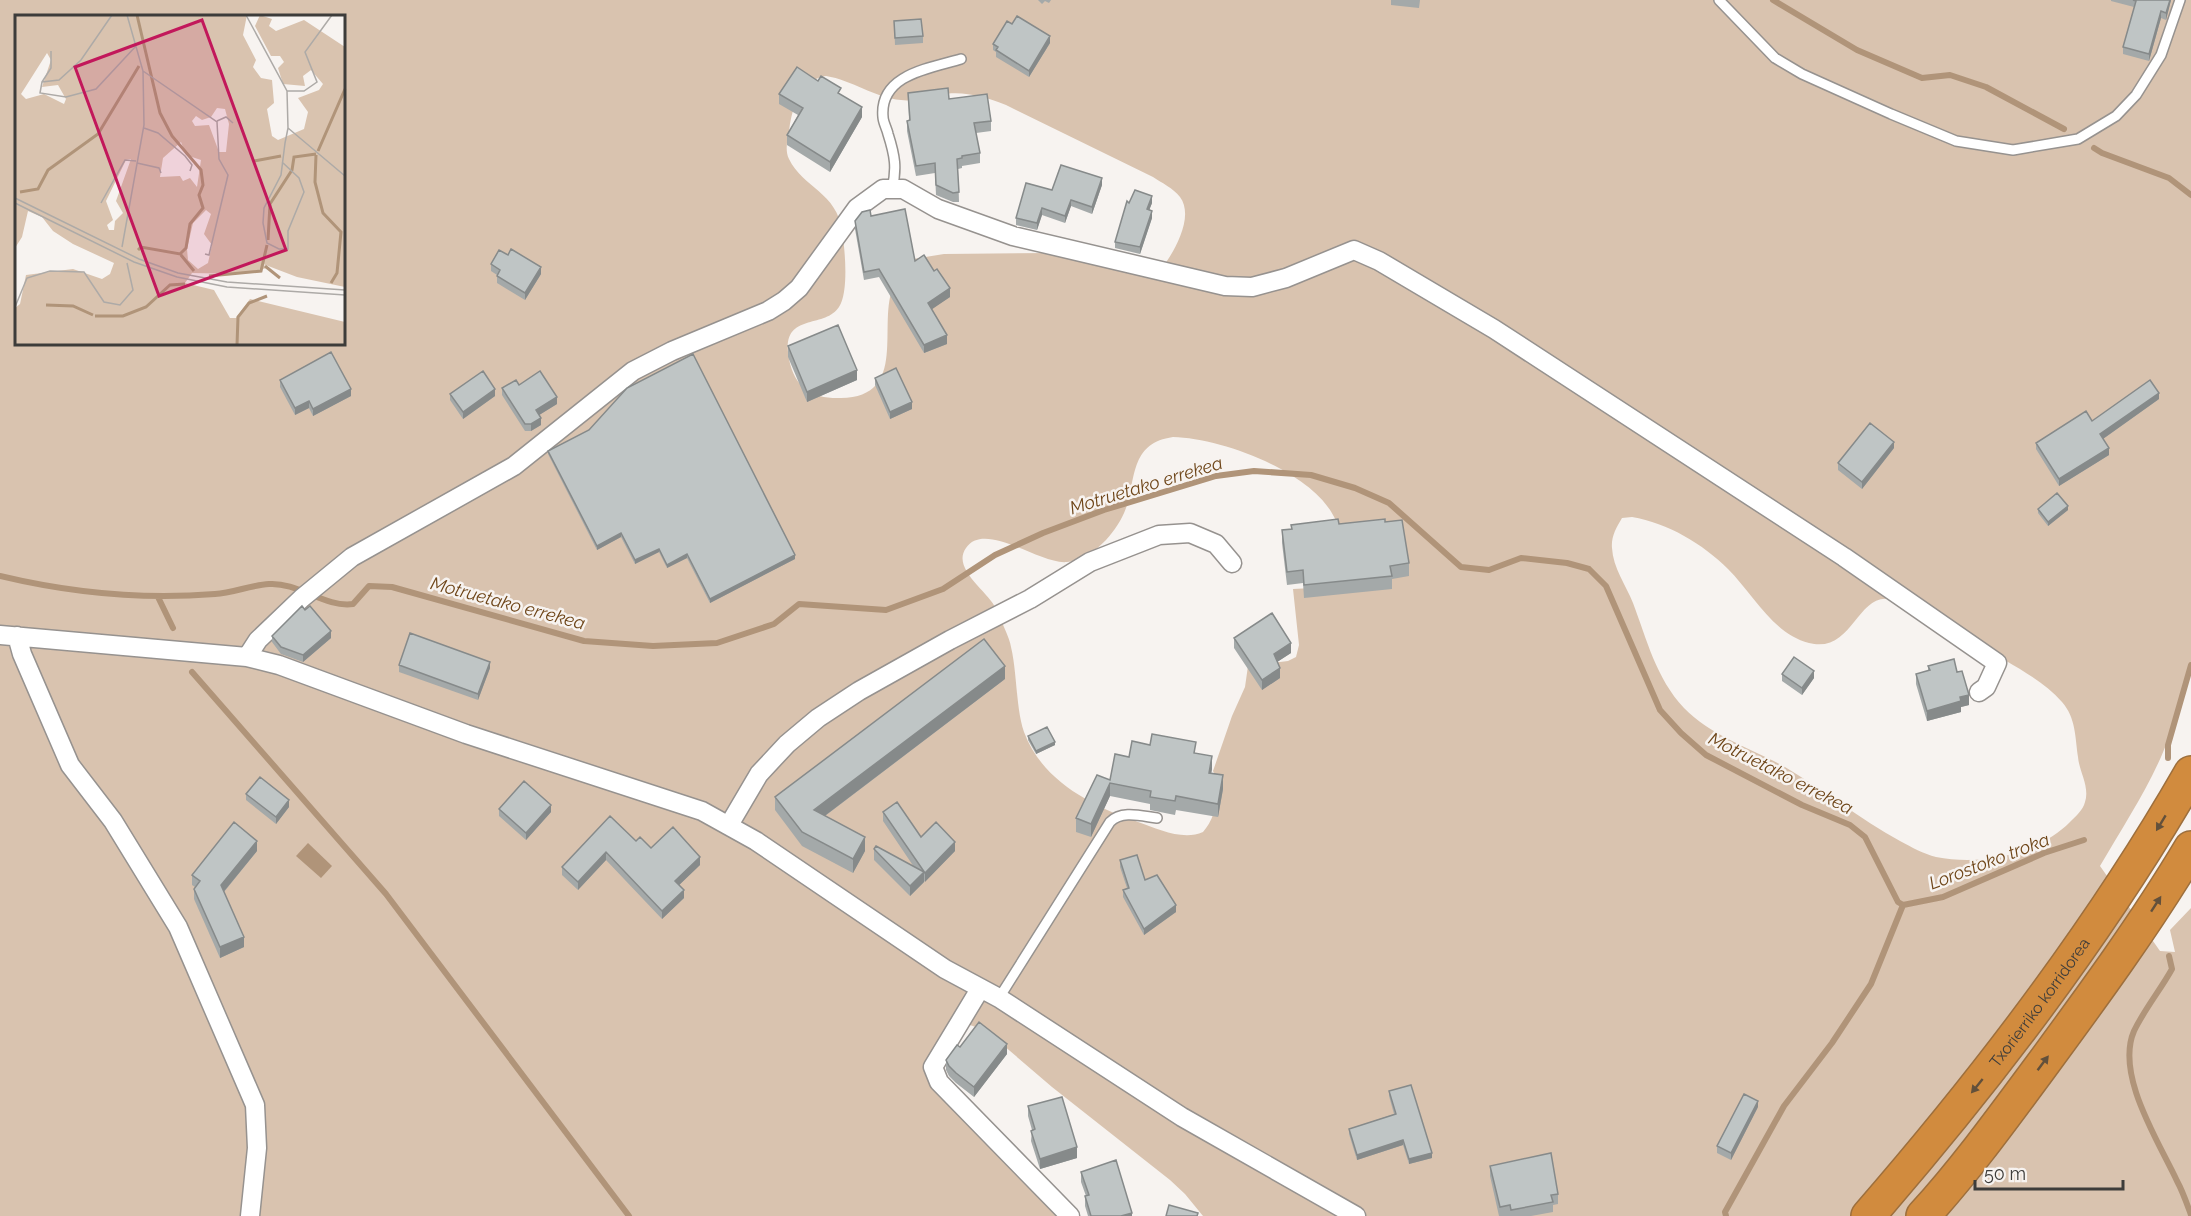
<svg xmlns="http://www.w3.org/2000/svg" width="2191" height="1216" font-family="Raleway,sans-serif">
<style>
.green{fill:#d9c3af;fill-rule:evenodd}
.water{fill:#b09479}
.lines{fill:none;stroke-linecap:round;stroke-linejoin:round}
.stream{stroke:#b09479;stroke-width:6}
.service-casing{stroke:#96928f;stroke-width:12}
.minor-casing{stroke:#96928f;stroke-width:21}
.motorway-casing{stroke:#9d6f3d;stroke-width:36}
.service{stroke:#fff;stroke-width:9}
.minor{stroke:#fff;stroke-width:18}
.motorway{stroke:#d18b3e;stroke-width:33}
.wall{fill:#a4a9a9}
.shaded-wall{fill:#868a8a}
.building{fill:#bfc5c5;stroke:#868a8a;stroke-width:1.5}
.oneway{fill:#62503b}
.labels{text-anchor:middle;dominant-baseline:central;stroke-width:5;stroke-linejoin:round;paint-order:stroke}
.street-label{font-size:16px;fill:#3d3c3a;stroke:#f7f3f0}
.water-label{font-size:18px;font-style:italic;fill:#6e4518;stroke:#f7f3f0}
.inset-river{fill:none;stroke:#b09479;stroke-width:3}
.inset-road{fill:none;stroke:#adaaa7;stroke-width:1.5}
.view{fill:#c2185b;fill-opacity:0.15;stroke:#c2185b;stroke-width:3}
.inset-edge{fill:none;stroke:#3d3c3a;stroke-width:3}
</style>
<rect width="100%" height="100%" fill="#f7f3f0"/>
<!-- green -->
<path class="green" d="M0 0H2191V669C2182 699 2174 728 2161 757 2144 795 2121 830 2100 866L2160 951 2175 952 2170 930 2191 908V1216H1203L1185 1194 1170 1180 1052 1087 1003 1045 981 1029 970 1025 962 1024 940 1075 1067 1216H0ZM16 16H344V344H16ZM826 76C852 80 875 98 901 100 913 102 926 97 938 95 962 90 983 96 1006 105L1153 177C1162 183 1173 188 1180 197 1194 216 1176 248 1165 264L1051 253 944 254 913 259C907 267 898 276 894 285 876 323 910 397 841 398 813 399 795 389 789 359 780 311 824 330 839 307 849 292 845 249 842 231 837 192 803 188 789 159 785 151 787 141 789 132 790 122 792 111 797 101 805 87 809 79 826 76ZM1173 437C1221 438 1310 471 1333 515 1335 519 1338 523 1339 527 1340 542 1333 570 1331 587L1293 589 1299 645 1296 657 1288 661 1248 666 1245 687 1232 716 1213 771C1223 787 1216 818 1203 832 1183 841 1158 829 1138 822 1092 806 1042 781 1024 732 1016 709 1017 672 1011 647 1010 638 1000 619 996 609 989 592 951 569 966 548 985 520 1040 565 1067 562 1083 561 1095 551 1106 540 1115 530 1123 518 1127 505 1136 474 1132 443 1173 437ZM1632 517C1668 523 1703 544 1728 569 1753 594 1773 634 1809 643 1852 654 1857 594 1889 599 1899 600 1912 605 1920 609 1940 618 1958 632 1976 643 2004 661 2040 677 2062 702 2076 718 2075 737 2078 757 2079 771 2090 787 2085 802 2083 810 2076 816 2070 822 2037 855 1981 866 1936 857 1924 854 1911 847 1900 841 1860 819 1824 790 1785 767 1751 748 1711 736 1684 708 1656 678 1647 640 1633 603 1626 585 1613 568 1612 548 1611 537 1616 528 1622 518Z"/>
<!-- water -->
<path class="water" d="M308 843 332 866 321 878 296 856Z"/>
<g class="lines">
<!-- stream -->
<path class="stream" d="M1773 0 1857 50 1922 78 1950 75 1986 87 2064 129
M2094 148 2102 153 2169 178 2191 195
M0 576C71 593 142 600 215 594 233 593 251 585 269 584 298 582 325 608 353 604L369 586 392 587 584 641 653 646 717 643 774 624 799 604 886 610 943 589 995 555 1043 533 1104 510 1216 476 1254 471 1311 475 1355 488 1389 503 1461 567 1489 570 1521 558 1567 563 1589 569 1606 586 1660 710 1681 733 1706 755 1802 805 1850 825 1865 837 1898 902 1903 905 1871 984 1832 1043 1784 1106 1725 1212 1726 1216
M158 597 173 628
M192 672 386 894 629 1216
M2168 758V745L2191 665
M1903 905 1943 897 2044 853 2084 840
M2169 956 2172 969C2161 989 2144 1010 2134 1031 2115 1075 2159 1142 2177 1181 2183 1192 2187 1204 2191 1215"/>
<!-- service casing -->
<g class="service-casing">
<path id="service" d="M1719 0 1775 58 1802 74 1891 114 1956 141 2013 150 2078 139 2116 116 2136 95 2161 55 2180 0
M892 189C897 168 895 156 888 134 887 129 883 122 883 117 879 74 931 68 961 59
M999 998 1110 822C1122 810 1141 816 1157 818"/>
</g>
<!-- minor casing -->
<g class="minor-casing">
<path id="minor" d="M0 635 247 657 279 665 466 734 702 811 756 841 945 969 999 998 1182 1117 1356 1216
M17 636 22 654 70 765 113 821 178 927 255 1105 257 1148 250 1216
M247 657 258 640 302 598 352 557 514 466 633 371 672 351 768 311 784 301 799 288 857 208 883 189H903L938 209 1013 236 1225 286 1252 287 1286 278 1354 250 1379 261 1494 329 1844 557 1997 663 1986 687 1979 692
M729 825 759 774 787 744 818 718 859 691 950 640 1030 599 1090 562 1159 535 1190 533 1216 544 1232 563
M980 989 933 1067 939 1082 1070 1216"/>
</g>
<!-- motorway casing -->
<g class="motorway-casing">
<g id="motorway">
<path id="s1" d="M1868 1216C1988 1078 2100 932 2191 773"/>
<path d="M1923 1216C1965 1170 2002 1119 2039 1069 2092 997 2145 925 2191 848"/>
</g>
</g>
<!-- service -->
<use href="#service" class="service"/>
<!-- minor -->
<use href="#minor" class="minor"/>
<!-- motorway -->
<use href="#motorway" class="motorway"/>
</g>
<!-- wall -->
<path class="wall" d="M1038 0H1051L1049 3 1045 1 1042 4Z
M1391 0H1420L1419 8 1391 5Z
M2111 0H2171L2166 20 2161 18 2149 61 2123 54V47L2134 7 2111 1Z
M894 21 923 36V43L895 45Z
M1012 24 1050 43 1029 77 996 57V52L993 50V44Z
M818 81 841 95 862 117 830 172 787 145V135L798 115 779 104V94Z
M908 93 949 99 991 121V131L976 133 980 153V163L962 166V168L958 169 959 202H953L936 195 935 173 916 176 907 131V121L909 120Z
M1102 185 1092 214 1071 206 1065 223 1042 215 1037 230 1016 225V218L1052 190Z
M1129 203H1152L1149 210 1152 218 1140 254 1115 248V242Z
M871 216 950 297 931 309 947 344 924 353 879 277 864 280 855 229V221Z
M508 255 541 274 525 300 497 283V275L491 271V264Z
M788 346 857 380 807 402 788 357Z
M875 378 912 409 890 419 875 385Z
M280 380 351 396 313 416 309 408 295 415 280 387Z
M519 385 557 404 539 415 541 425 531 431H525L502 395V388Z
M450 394 495 396 463 419 450 400Z
M2159 399 2103 439 2109 455 2059 486 2036 449V443L2092 421Z
M589 430 795 559 710 603 687 558 667 568 659 552 635 564 621 537 597 550 548 454V451Z
M1894 448 1862 489 1838 470V463Z
M2038 509 2068 510 2048 526 2038 513Z
M1385 522 1409 563V576L1392 579V589L1304 598 1303 583 1287 585 1282 543V530L1291 529V525L1339 524Z
M272 636 331 638 303 662 281 654 272 642Z
M1234 638 1291 653 1277 662 1280 678 1262 690 1234 648Z
M399 665 490 668 478 700 399 672Z
M1928 666 1957 672 1969 705 1961 707V712L1927 721 1916 684V674L1928 671Z
M1782 674 1814 678 1802 695 1782 681Z
M1005 679 825 816 865 851 853 873 802 846 775 810V797Z
M1028 736 1055 745 1036 754 1028 740Z
M1196 753 1212 769 1211 773 1223 789 1218 817 1176 810 1175 815 1150 810V804L1110 796 1091 837 1076 832V818L1129 757Z
M246 794 289 807 276 824 246 800Z
M499 809 551 812 526 840 499 816Z
M883 812 921 837 955 851 910 896 874 860V849L914 867 883 821Z
M636 841 651 848 700 865 679 885 684 898 662 919 606 860 578 890 562 875V867Z
M257 851 224 892 244 947 220 958 194 899V889L195 887 192 885V875Z
M1120 860 1145 880 1176 912 1144 935 1123 897V890L1127 888 1120 867Z
M960 1047 1007 1054 974 1097 956 1083 949 1076 946 1070V1060Z
M1389 1091 1432 1158 1409 1164 1403 1145 1357 1160 1349 1134V1129L1394 1114 1389 1096Z
M1028 1106 1077 1158 1040 1169 1031 1141 1032 1130 1028 1116Z
M1758 1107 1731 1160 1717 1153V1146Z
M1490 1166 1558 1194V1204L1553 1205V1212L1531 1216H1499L1490 1176Z
M1081 1172 1132 1216H1088L1085 1206V1196H1086L1081 1182Z"/>
<!-- shaded-wall -->
<path class="shaded-wall" d="M2170 0H2171L2166 20V13Z
M2161 11V18L2149 61V54Z
M1050 36V43L1029 77V71Z
M862 107V117L830 172V162Z
M1102 178V185L1092 214V207Z
M1152 196V203L1147 216V209Z
M1071 200V206L1065 223V216Z
M1042 208V215L1037 230V223Z
M1152 211V218L1140 254V247Z
M541 267V274L525 300V293Z
M950 288V297L928 312V303Z
M947 335V344L924 353V345Z
M857 370V380L807 402V392Z
M351 389V396L313 416V409Z
M495 389V396L463 419V412Z
M2159 393V399L2100 441V434Z
M557 397V404L536 417V410Z
M309 401V408L295 415V408Z
M912 402V409L890 419V412Z
M541 418V425L531 431V424Z
M1894 442V448L1862 489V482Z
M2109 448V455L2059 486V479Z
M2068 506V510L2048 526V522Z
M621 533V537L597 550V546Z
M659 549V552L635 564V560Z
M687 554V558L667 568V565Z
M795 555V559L710 603V599Z
M331 631V638L303 662V655Z
M1291 643V653L1274 664V654Z
M490 662V668L478 700V694Z
M1005 666V679L814 824V810Z
M1280 668V678L1262 690V680Z
M1814 671V678L1802 695V688Z
M1969 695V705L1961 707V712L1927 721V711L1960 697Z
M1055 742V745L1036 754V751Z
M1212 756V769L1209 786V773Z
M1223 775V789L1218 817V804Z
M1110 783V796L1091 837V824Z
M289 800V807L276 824V817Z
M551 805V812L526 840V833Z
M865 837V851L853 873V859Z
M257 841V851L221 895V885Z
M955 842V851L925 882V873Z
M606 852V860L578 890V882Z
M700 857V865L675 889V881Z
M924 872V882L910 896V886Z
M684 890V898L662 919V911Z
M1176 905V912L1144 935V929Z
M244 937V947L220 958V947Z
M1007 1044V1054L974 1097V1087Z
M1758 1101V1107L1731 1160V1153Z
M1403 1140V1145L1357 1160V1155Z
M1077 1147V1158L1040 1169V1159Z
M1432 1153V1158L1409 1164V1159Z
M1132 1213V1216H1121Z"/>
<!-- building -->
<path class="building" d="M2133 0H2170L2166 13 2161 11 2149 54 2123 47 2136 1Z
M1017 16 1050 36 1029 71 996 50 998 47 993 44 1007 21 1012 24Z
M921 19 923 36 895 38 894 21Z
M797 67 818 81 821 76 841 88 838 93 862 107 830 162 787 135 803 108 779 94Z
M948 88 949 99 987 94 991 121 974 123 980 153 962 156V158L957 159 959 192 953 193 936 185 935 163 916 166 907 121 910 120 908 93Z
M1061 165 1102 178 1092 207 1071 200 1065 216 1042 208 1037 223 1016 218 1026 183 1052 190Z
M1135 190 1152 196 1147 209 1152 211 1140 247 1115 242 1127 201 1129 203Z
M905 209 915 261 924 255 934 271 937 269 950 288 928 303 947 335 924 345 879 269 864 272 855 221 862 212 870 210 871 216Z
M511 249 541 267 525 293 497 276 500 270 491 264 499 250 508 255Z
M838 325 857 370 807 392 788 346Z
M331 352 351 389 313 409 309 401 295 408 280 380Z
M693 354 795 555 710 599 687 554 667 565 659 549 635 560 621 533 597 546 548 451 589 430 627 388Z
M896 368 912 402 890 412 875 378Z
M483 371 495 389 463 412 450 394Z
M540 371 557 397 536 410 541 418 531 424H525L502 388 516 380 519 385Z
M2150 380 2159 393 2100 434 2109 448 2059 479 2036 443 2086 411 2092 421Z
M1870 423 1894 442 1862 482 1838 463Z
M2057 493 2068 506 2048 522 2038 509Z
M1338 519 1339 524 1385 519V522L1402 520 1409 563 1390 566 1392 576 1304 585 1303 570 1287 572 1282 530 1292 529 1291 525Z
M302 606 305 610 310 606 331 631 303 655 281 647 272 636Z
M1272 613 1291 643 1274 654 1280 668 1262 680 1234 638Z
M410 633 490 662 478 694 399 665Z
M984 639 1005 666 814 810 865 837 853 859 802 832 775 797Z
M1794 657 1814 671 1802 688 1782 674Z
M1954 659 1957 672 1962 671 1969 695 1960 697 1961 701 1927 711 1916 674 1930 670 1928 666Z
M1047 727 1055 742 1036 751 1028 736Z
M1152 734 1196 742 1194 753 1212 756 1209 773 1223 775 1218 804 1176 796 1175 801 1150 797 1151 791 1110 783 1091 824 1076 818 1097 775 1110 780 1115 754 1129 757 1132 741 1150 745Z
M260 777 289 800 276 817 246 794Z
M524 781 551 805 526 833 499 809Z
M897 802 921 837 936 822 955 842 925 873 883 812Z
M610 816 636 841 640 837 651 848 673 827 700 857 675 881 684 890 662 911 606 852 578 882 562 867Z
M234 822 257 841 221 885 244 937 220 947 194 889 200 881 192 875Z
M876 846 924 872 910 886 874 849Z
M1137 855 1145 880 1157 875 1176 905 1144 929 1123 890 1129 888 1120 860Z
M979 1022 1007 1044 974 1087 956 1073 949 1066 946 1060 957 1045 960 1047Z
M1411 1085 1432 1153 1409 1159 1403 1140 1357 1155 1349 1129 1396 1114 1389 1091Z
M1744 1094 1758 1101 1731 1153 1717 1146Z
M1062 1097 1077 1147 1040 1159 1031 1131 1035 1129 1028 1106Z
M1551 1153 1558 1194 1551 1195 1553 1202 1511 1210 1510 1205 1500 1207 1490 1166Z
M1116 1160 1132 1213 1121 1216H1091L1085 1196 1089 1195 1081 1172Z
M1169 1205 1198 1213 1197 1216H1166Z"/>
<!-- one-way arrows -->
<defs><path id="oneway-solid" d="M-6-.8H1V-3.2L6.5 0L1 3.2V.8H-6Z" transform="scale(1.5)"/></defs>
<g class="oneway">
<use href="#oneway-solid" transform="translate(2161 823) rotate(121)"/>
<use href="#oneway-solid" transform="translate(2156 904) rotate(-57)"/>
<use href="#oneway-solid" transform="translate(2043 1063) rotate(-53)"/>
<use href="#oneway-solid" transform="translate(1977 1086) rotate(129)"/>
</g>
<g class="labels">
<!-- street labels -->
<g class="street-label">
<text stroke="none"><textPath href="#s1" startOffset="274">Txorierriko korridorea</textPath></text>
</g>
<!-- water labels -->
<g class="water-label">
<text transform="translate(1146 485) rotate(-17)">Motruetako errekea</text>
<text transform="translate(508 603) rotate(15)">Motruetako errekea</text>
<text transform="translate(1781 773) rotate(27)">Motruetako errekea</text>
<text transform="translate(1989 861) rotate(-21)">Lorostoko troka</text>
</g>
</g>
<!-- overview -->
<g transform="translate(15 15)">
<rect width="330" height="330" fill="#f7f3f0"/>
<path d="M0 0H232L228 20 241 45 238 52 246 63 257 65 259 88 252 94 257 121 263 125 289 114 293 97 283 83 304 75 308 69 296 55 288 61 290 71 268 69 263 53 269 47 265 41H256L240 11 245 0 257 4 254 11 261 16 289 5 330 32V272L282 262 248 249 252 253 225 259 177 258 170 268 199 275 215 303H221L235 284 330 307V330H0V293L5 289 11 260 58 254 87 264 95 259 99 248 58 229 38 216 27 202 13 196 7 222 0 233ZM32 38 36 45 27 72 43 70 51 84 49 89 29 79 11 84 6 79ZM202 93 210 94 214 109 211 137H204L194 110 180 111 177 106 181 101 187 105 196 102ZM166 127 171 140 186 145 182 172 175 163 168 166 165 161 145 162 148 143ZM116 144 101 186 108 198 100 206 99 215H94L92 210 98 205 91 186 111 145ZM191 195 196 199 189 219 197 230 193 248 183 254 173 245 172 234 178 208Z" fill="#d9c3af" fill-rule="evenodd"/>
<path class="inset-river" d="M122 0 145 98 157 121 186 155 188 170 184 180 188 193 175 209 171 233 165 239 126 232 123 235M303 136 330 74M301 140 300 167 308 198 326 217 322 258 316 268M239 146 266 141M5 177 23 174 33 155 83 119 124 51M253 225 255 189 277 155 279 142 301 139M166 240 179 256M250 251 265 263M194 261 246 256 252 230M31 290 58 291 78 300M80 301H108L131 292 155 270 170 269M222 330 223 302 234 288 252 281"/>
<path class="inset-road" d="M97 0 66 45 44 65 27 67 25 78 51 82 81 74 121 31M231 0 272 76 273 113 330 161M128 56 202 107 204 144 213 160 194 240 190 239M27 67 36 53V36M272 76H289L302 67 290 37 317 0M202 106 211 102 218 108M129 113 143 118 170 141 177 150 175 156M267 147 284 163 289 177 273 216V234H264L252 228 248 208 249 193 266 160 270 128 273 113M122 148 144 153 146 158M0 183 124 244 163 258 212 267 330 275M0 188 119 247 162 262 212 272 330 280M86 188 110 145 121 146M107 232 129 110 128 56 112 0M0 292 12 263 35 256 69 257 89 287 105 290 118 275 112 248"/>
<path class="view" d="M187 5 271 235 144 281 60 52Z"/>
<rect width="330" height="330" class="inset-edge"/>
</g>
<!-- scale -->
<path d="M1975 1180v9h148v-9" fill="none" stroke="#3d3c3a" stroke-width="3"/>
<text x="1984" y="1180" font-size="18" fill="#3d3c3a" stroke="#f7f3f0" stroke-width="4.5" paint-order="stroke">50 m</text>
</svg>
